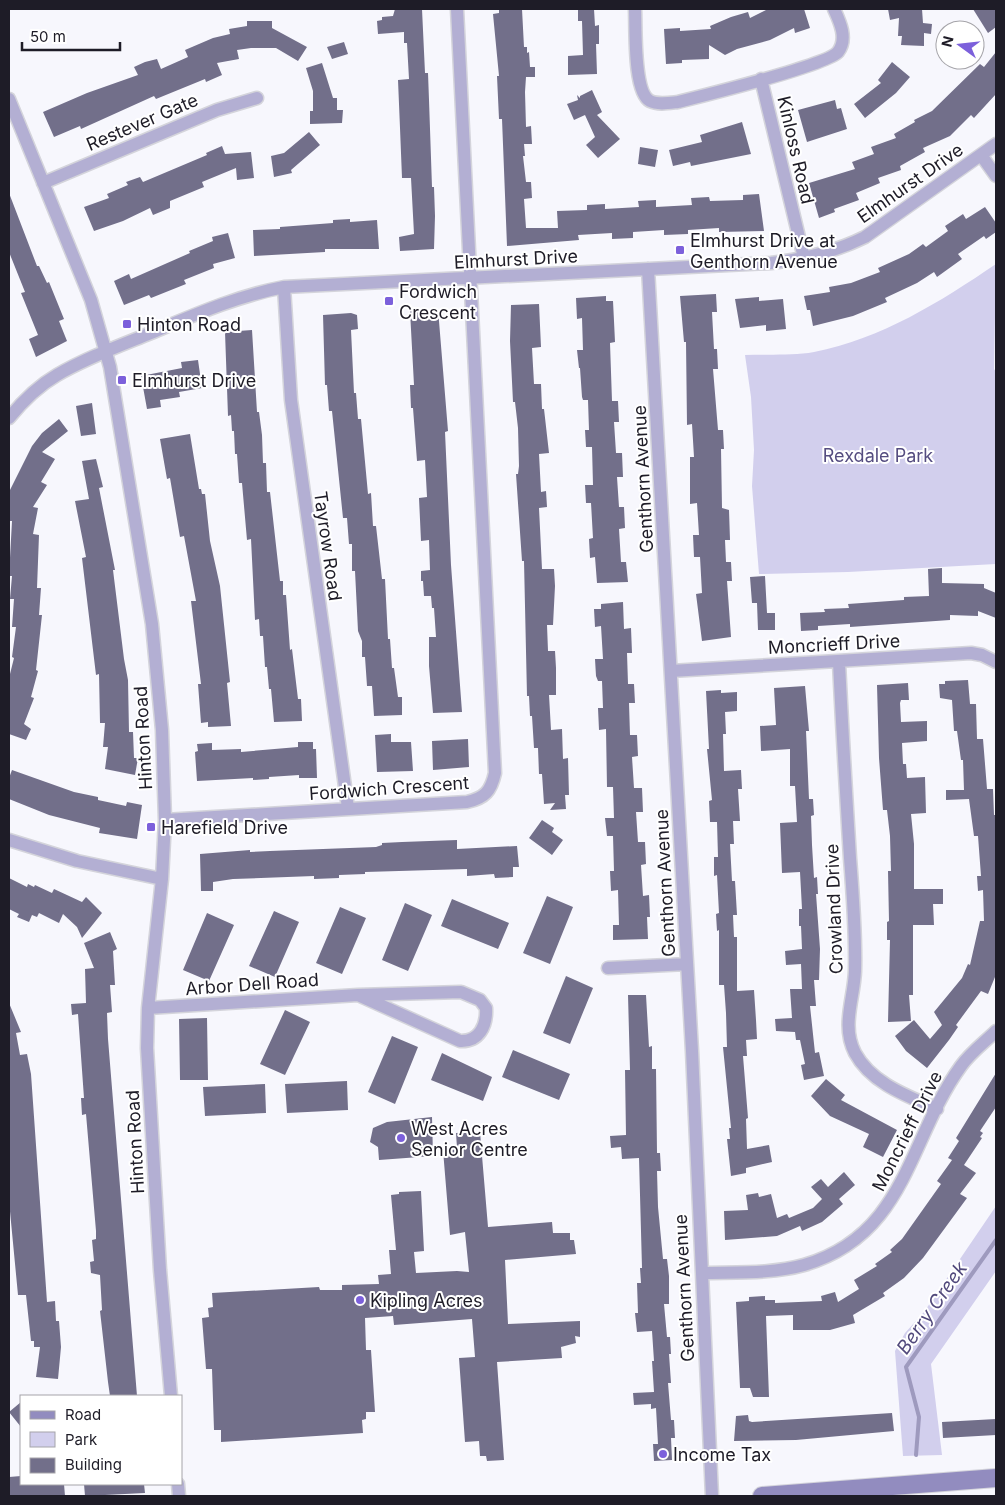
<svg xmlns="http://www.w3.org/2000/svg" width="1005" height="1505" font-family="Inter,sans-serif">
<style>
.green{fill:#d2cfed}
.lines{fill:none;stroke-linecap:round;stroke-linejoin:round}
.stream{stroke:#9e9abe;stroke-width:4}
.building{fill:#726f8a}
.street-casing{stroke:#d4d4db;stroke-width:15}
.secondary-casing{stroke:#d4d4db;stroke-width:20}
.street{stroke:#b3afd3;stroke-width:12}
.secondary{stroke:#928cbf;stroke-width:18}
.poi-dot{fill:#7c60db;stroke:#fff;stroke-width:2}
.labels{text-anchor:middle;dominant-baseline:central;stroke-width:4;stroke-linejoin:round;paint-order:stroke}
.street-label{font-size:18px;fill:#1e1c27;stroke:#fff}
.poi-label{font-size:18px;fill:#1e1c27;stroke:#fff;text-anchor:start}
.park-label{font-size:18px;fill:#554d80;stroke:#fff}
.water-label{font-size:19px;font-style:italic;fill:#51497b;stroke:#fff}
</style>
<rect width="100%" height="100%" fill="#f7f7fd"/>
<!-- green -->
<path class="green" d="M996 264 994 369 996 372V564L848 572 759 574 752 486 754 450 751 397 745 355C767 354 792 356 814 352 881 339 940 302 996 264Z
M996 1206V1271L931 1364 942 1455 903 1456 895 1351 905 1333 924 1312Z"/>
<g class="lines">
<!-- stream -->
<path class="stream" d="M916 1455 919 1417 906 1367 996 1240"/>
</g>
<!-- building -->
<path class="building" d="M395 9H422L425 73H428L429 100 432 187H434L435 216 434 249 400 251 399 237 414 234 411 178H402L400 128 398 80 409 79 407 43H404V32L378 34 377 21 382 20V17L393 16Z
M499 9H522L524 47H527V53L529 52 530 67H535V77H526L525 92 526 127 531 126 532 144H524L525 156H523L526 182H531L532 198 524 199 526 228H558L557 211 587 210V205L605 204V209L639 207 638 201 656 200V207L692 205 691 198 709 197 710 201 743 200V195L759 194 764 231 719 232V228L688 230V234L664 235V230L633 232V238L612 239V233L578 235 579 240 507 246 502 119H499L497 76H499L493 14 499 13Z
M578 9H594L595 26 599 25V44H596L597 74 568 75V56L583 55 582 21H578Z
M768 9H804L810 28 795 33 794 28 770 40 737 49 725 55 709 45V59L682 60V63L666 64 664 29 680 28V31L711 29 710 26 731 17 748 12 750 18Z
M888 9H922L923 23 932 24 931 34 924 33V46L901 45 902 36H898L899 18 890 20Z
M973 9H996V27L988 33Z
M247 21H272V28L307 47 298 61 276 48H251L237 50 239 59 217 63 222 75 206 82 205 79 156 99 154 96 81 129 80 126 54 137 43 112 87 93 138 75 134 67 145 62 157 59 161 69 188 57 185 50 213 38 230 34 229 29 247 26Z
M344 42 348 54 332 59 327 47Z
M996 52V94L974 118 971 115 950 136 923 148 925 152 900 166 901 170 878 178 880 183 856 193 859 200 834 209 835 212 819 218 809 183 855 169 852 162 874 154 871 147 896 138 894 134 915 122 914 120 932 111 980 64 984 67Z
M892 62 910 77 896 93 865 118 854 104 881 83 878 80Z
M322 63 333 98H337V110H343L342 123 310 124V111H313V91L306 68Z
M592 90 602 112 597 115 620 139 598 158 586 145 595 137 585 115 574 120 567 104 578 100 577 95 580 98V96Z
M835 100 837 109 841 108 847 129 807 142 798 110Z
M742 122 751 154 691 166 690 162 673 166 669 150 702 142 700 135Z
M309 132 320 145 291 170 292 173 274 177 271 156 284 153Z
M222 146 225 154 251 152 254 178 237 180 236 168 202 182 204 187 170 201V208L153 215 150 208 123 221 94 231 84 207 109 198 107 194 128 185 126 182 140 177 143 182 207 155 206 153Z
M640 147 658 150 655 167 638 164Z
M9 193 37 266H39L47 283 49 282 64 319 59 321 67 341 36 357 29 339 38 335 21 293 25 292 9 252Z
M985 207 996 223V232L986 239 984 236 958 254 962 259 937 277 934 272 917 283 885 298 887 302 853 316 813 326 810 310H807L804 296 830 292 829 287 851 283 880 272 878 268 909 254 923 244 926 247 948 231 945 226 963 214 966 219Z
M350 219V222L377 220 379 249H325V252L254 256 253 230 280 229V227L333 223V220Z
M228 233 235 258 213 264 214 268 184 280 186 284 151 298 149 295 124 305 114 281 129 274 131 279 190 253 189 251 213 241 212 237Z
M716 294 717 312H712L714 349H717L718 369H713L718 430H723L724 449H721L722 508 729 510 730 540H725L726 562H731L732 581H727L731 637 702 641 696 594 702 593 700 557H694L693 535H699L697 503 690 504V457H694L692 424 687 425 686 342H684L680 296Z
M606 296V301H613L614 321 615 342 610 343 612 401H618L619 422H614L616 453H622L623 477H617L619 507H624L625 528 619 529 621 562H626L628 582 597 583 595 557 590 558 589 539 593 538 591 503H586L585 485H593L592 447H586L585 430H589L588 400H583L582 397 580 368H579L577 350H583L582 318 577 319 576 298Z
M759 297V301L783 299 786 329 766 331V325L740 328 735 299Z
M539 304 541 347 532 348 534 384H541L542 409H544L549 453 539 454 541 492 546 491 547 507 539 508 542 569H554L555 586 553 625H547L548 651H555L556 668V695H549L551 730 562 729 563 759 568 758 569 795H565L566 809 550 810 555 803 544 804 542 774H539L538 748H534L532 716H530L529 696H527L524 561H522L516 474H518L519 466 518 428 515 402H513L510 341 511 305Z
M438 309 448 431 445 432 451 565 462 712 433 713 429 666V637H436L434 608H432L431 596H424L423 581H421V571L430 570 429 540 421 541 419 498 427 497 425 460 417 461 413 408H411L410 385H414L410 311Z
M351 313 357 315 358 329 351 330 354 393H356L358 419H361L368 494 371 493 373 526H376L382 579H385L388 639H390L392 668H394L398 697H402V715L374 716 372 686H367L365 657H362V641L358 631 355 571H352V544H349L347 518H343L332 411H329L327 385H325L323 315Z
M252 330 257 412H259L262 435 263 463H266L267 492H270L280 581H283V595H286L290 650 292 649 298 699H301L302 721 274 722 271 689H269L267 667H265L263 636H260L259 619 255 620 251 539 247 540 242 483H239L237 454H235L234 431H232L231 415 228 416 225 332Z
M198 360 202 388 179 392 180 397 160 400 161 407 147 409 141 376 182 368 181 362Z
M92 403 96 434 81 436 76 406Z
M59 419 68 431 42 452 55 459 41 482 47 485 33 507 38 508 33 534 39 535 37 588H41L39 615H42L36 670 38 671 31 697 34 698 24 724 31 729 26 740 9 734V678L14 658 12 657 16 627H12L14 599H10L12 576H9L12 521H9V492L32 446 42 433Z
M190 434 199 489H201L202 494H205L210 541 220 586 230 682 227 683 231 726 208 727V722L201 723 198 684H201L191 601H196L184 536 180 537 170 478 167 479 160 439Z
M96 459 103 487 99 488 115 570H113L124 659 128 680 129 732H133L134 758H138L135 775 105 769 108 747H103L105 723H100L99 674 96 675 82 558 86 557 75 501 89 499 82 461Z
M942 568V583L984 584V588L996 593V618L978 611V616L950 615V620L850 627V624L818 626V630L801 631 800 613 825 612 824 609 849 608 848 604 904 600V597L929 596 928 569Z
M765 576 767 613H775V630H758L757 603H752L750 577Z
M623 602 624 629 631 628 632 653H627L628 684H634L635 703H629L630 735H637L638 756 632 757 634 788H642L643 812H636L638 842H645L646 864 641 865 643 896 649 895 650 917H647L648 939 613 940V925H619L618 890 611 891 610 871H614L613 836H607L605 818H614L613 787H607L606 729 599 730 598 708H603L602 681H598L596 676 595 659H603L601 626 595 627 594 609H601V604Z
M968 680 970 704H976L977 739H983L987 789H993L994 815H996V965L995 977 988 994 981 991 956 1025 958 1027 949 1040 927 1068 906 1051 895 1036 914 1020 930 1039 942 1025 934 1012 962 978 968 964 970 965 980 921H984L983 890 978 891 977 876H981L978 836H974L969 799 946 800V790H964L963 760H961L957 731H954L952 700 940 698 939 684H945V681Z
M908 683 909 700H901L900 703 901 722 927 721V741L902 743 903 764H906L907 778 925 777 926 813 911 814 914 844V889H943V904H933L934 925H913V995H909L911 1021 888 1022 890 940H887V922L889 921 888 871H891L890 836 887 810H883L879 758 877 685Z
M805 686 809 731H806L809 799H813L814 815 811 816 812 845 814 878 817 877 818 894H816L820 949 819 980H814L816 1006H810L815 1053 819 1052 824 1076 804 1080 801 1065 805 1064 800 1040H796L795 1032 776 1031 775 1019 792 1018 790 989H802L801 964 786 965 785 951 802 949 801 926H799V909H802L800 872 782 873 780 823 797 822 795 786H790V749L761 751 760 726 776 725 774 688Z
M721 690V693L737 692V711L725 712 726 734H723L724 771 741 770 742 789H738L740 821H733L734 844H730L732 881H735L737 915H733L734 937H737V991L754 990 756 1020 757 1039 746 1040 747 1056H743L748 1118 746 1119 747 1149 769 1145 772 1162 746 1168V1173L731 1176 727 1139H730L729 1128H731L723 1047H727L726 1013 724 985H719V930L717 931 716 914 719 913 717 875 714 876V857H718L717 822H710L709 801 712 800 707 749H709L706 691Z
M391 734V742H411L413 771 377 772 375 735Z
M468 739 469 767 433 770 432 741Z
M298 742H313V749H316L317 778H299V775L269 777V779L253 780V778L197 781 195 752 198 751 197 744 212 743V750L241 749V752L298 747Z
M12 770 74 792 98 797V800L126 806 127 802 142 805 137 839 99 833 100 828 49 815 9 799V778Z
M542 820 554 828 552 832 563 840 552 855 529 838Z
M457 840V849L517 846 519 867H513V877L495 878 494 874 467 876V869L365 872V874L339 875V878L314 879V876L233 879 213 882V891H201L200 854 250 850V852L270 851 376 847 382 845V843L402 842Z
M9 878 27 887 28 884 34 887 35 885 52 893 54 889 82 902 86 897 102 913 82 938 77 927 63 914 59 923 39 913 37 917 32 915 29 922 17 917 19 914 9 909Z
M547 896 573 907 550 964 523 953Z
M452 899 509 923 498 949 441 926Z
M405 903 432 915 408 971 382 960Z
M340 907 366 918 342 974 316 963Z
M274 911 299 922 275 977 249 966Z
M207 913 234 925 209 981 183 970Z
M110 932 117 949 113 951 115 985H110L112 1012 107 1013 108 1039 137 1396H110L108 1382 100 1311 102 1310 100 1275 91 1273 90 1262 94 1261 92 1240 96 1239V1231L86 1114 82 1115 81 1098H84L78 1014 72 1015 71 1004 86 1003 85 969 94 968 84 943Z
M566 976 593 988 570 1044 543 1033Z
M628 995H646L649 1047 652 1046V1069H656L657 1153H660L661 1171H657L658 1207 663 1259H667L669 1276V1304H664L667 1337H670L671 1354H669L671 1383H668L671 1420H674L675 1438H671L672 1460 654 1461 653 1444H658L656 1408 651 1409V1404L634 1405 633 1393 654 1392 652 1361H654L652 1331 637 1332 635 1313H638L637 1283H641L640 1268H642L639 1158 622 1159 621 1147 611 1148 610 1136 626 1135 625 1070H630Z
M9 1003 21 1032 16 1033 20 1055 27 1054 31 1074 47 1302 55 1301 56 1321H59L61 1347 58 1379 36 1377 40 1347H34V1341H31L26 1295H18L9 1201Z
M285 1010 310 1022 285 1075 260 1064Z
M207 1018 208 1080H180L179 1019Z
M392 1036 418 1047 395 1104 368 1092Z
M513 1050 570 1074 559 1100 502 1077Z
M442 1053 492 1077 483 1101 431 1080Z
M996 1073V1107L980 1131 983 1133 980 1137 982 1138 964 1165 976 1173 960 1194 967 1198 923 1258 904 1278 883 1293 885 1296 853 1315 855 1323 830 1330H793V1315L766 1316 769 1397H753L750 1388H740L736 1302 749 1301V1297L765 1296V1300H775V1303L822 1301 821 1296 835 1292 838 1302 859 1289 854 1280 877 1266 875 1264 892 1252 890 1250 902 1239 941 1184 937 1181 952 1160 948 1158 959 1141 956 1138Z
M826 1079 845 1095 841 1100 897 1130 883 1157 863 1147 869 1134 830 1116 811 1096Z
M347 1081 348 1110 287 1113 285 1084Z
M265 1084 266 1113 205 1116 203 1087Z
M432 1117 433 1156 379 1160 378 1147 370 1142 373 1128 387 1122Z
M480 1132 488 1227 552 1222 553 1233H570V1240H574L576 1254 505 1260 508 1324 580 1321V1337L575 1336 576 1343 561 1347 562 1358 497 1362 504 1460 487 1461 486 1456H480L479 1441 465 1442 459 1358 475 1357 472 1319 394 1325 393 1316 365 1318 366 1350H371L375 1412H366V1419L362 1420 363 1433 221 1442V1430H214L212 1369H206L202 1318 209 1317 208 1308 213 1307 212 1293 319 1287 320 1290H342V1285L379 1284 378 1275 391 1274 389 1250H396L391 1195 399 1194V1192L421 1191 424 1251 414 1252 416 1273 457 1271 469 1272 465 1232 450 1235 443 1150 457 1148 456 1133Z
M844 1172 855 1185 839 1199 843 1204 822 1222 802 1231 800 1226 777 1236 725 1240 724 1211 748 1210 746 1195 758 1193 759 1197 771 1194 777 1218 787 1214 789 1218 813 1208 822 1199 811 1187 821 1179 828 1187Z
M21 1402V1427L9 1412Z
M892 1413 894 1431 796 1440 734 1441 736 1416 748 1415 749 1421 752 1422Z
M996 1419V1435L943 1438 942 1422Z
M21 1476V1484H64L65 1496H9V1477Z
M84 1484H144L145 1493 85 1496Z"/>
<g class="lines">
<!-- street casing -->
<g class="street-casing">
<path id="street" d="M635 9C636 27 633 92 650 101 658 105 669 103 678 102 702 96 827 65 838 52 848 39 840 22 834 9
M761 79 804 258
M9 99 91 300 110 367 152 624 162 730 165 820 162 879 148 1008 147 1048 160 1270 171 1396
M981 155 996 176
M43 183 217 110 257 98
M648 269 692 1051 712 1496
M284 287 291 400 348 808
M9 418C22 402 38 386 57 375 86 358 119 346 151 333 194 315 237 296 284 287L771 263C805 259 835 252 865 237L996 144
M839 662C842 727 846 793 850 858 853 896 856 934 855 971 854 999 841 1026 855 1053 871 1083 907 1096 937 1109
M671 671 971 653 982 655 996 662
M165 820 467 802C485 798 491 791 495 773L457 9
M9 840 77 861 162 879
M608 968 687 964
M148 1008 358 995 461 992 480 1000 486 1008C487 1026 479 1042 460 1041L358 995
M702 1273C736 1272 772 1274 804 1265 907 1235 908 1139 961 1066 971 1052 985 1042 996 1031
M178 1484 179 1496"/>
</g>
<!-- secondary casing -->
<g class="secondary-casing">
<path id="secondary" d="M762 1496 996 1478"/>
</g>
<!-- street -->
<use href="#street" class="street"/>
<!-- secondary -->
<use href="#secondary" class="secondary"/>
</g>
<!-- markers -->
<g class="poi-dot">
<rect x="675" y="245" width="10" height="10" rx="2.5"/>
<rect x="384" y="296" width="10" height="10" rx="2.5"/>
<rect x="122" y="319" width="10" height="10" rx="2.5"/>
<rect x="117" y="375" width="10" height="10" rx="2.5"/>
<rect x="146" y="822" width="10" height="10" rx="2.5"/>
<circle cx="401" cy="1138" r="5"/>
<circle cx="360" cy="1300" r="5"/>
<circle cx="663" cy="1454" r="5"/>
</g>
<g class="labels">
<!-- street labels -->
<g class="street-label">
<text transform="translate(142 122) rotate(-23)">Restever Gate</text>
<text transform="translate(796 150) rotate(77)">Kinloss Road</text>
<text transform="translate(910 183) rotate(-35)">Elmhurst Drive</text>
<text transform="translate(516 259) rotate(-3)">Elmhurst Drive</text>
<text transform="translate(643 479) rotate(-93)">Genthorn Avenue</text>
<text transform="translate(328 546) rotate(82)">Tayrow Road</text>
<text transform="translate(834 644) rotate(-3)">Moncrieff Drive</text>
<text transform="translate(143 738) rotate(-93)">Hinton Road</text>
<text transform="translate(389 788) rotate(-4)">Fordwich Crescent</text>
<text transform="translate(665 883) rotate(-93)">Genthorn Avenue</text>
<text transform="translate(834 909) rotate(-92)">Crowland Drive</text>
<text transform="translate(252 984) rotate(-4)">Arbor Dell Road</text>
<text transform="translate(907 1131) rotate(-63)">Moncrieff Drive</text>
<text transform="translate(135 1142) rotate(-93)">Hinton Road</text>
<text transform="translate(684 1288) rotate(-93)">Genthorn Avenue</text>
</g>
<!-- poi labels -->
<g class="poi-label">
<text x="690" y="240">Elmhurst Drive at<tspan x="690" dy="21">Genthorn Avenue</tspan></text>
<text x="399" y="291">Fordwich<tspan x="399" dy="21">Crescent</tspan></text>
<text x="137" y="324">Hinton Road</text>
<text x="132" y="380">Elmhurst Drive</text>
<text x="161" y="827">Harefield Drive</text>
<text x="411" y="1128">West Acres<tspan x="411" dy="21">Senior Centre</tspan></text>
<text x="370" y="1300">Kipling Acres</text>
<text x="673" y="1454">Income Tax</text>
</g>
<!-- park labels -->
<g class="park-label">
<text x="878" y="455">Rexdale Park</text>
</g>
<!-- water labels -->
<g class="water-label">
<text transform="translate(932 1308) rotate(-55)">Berry Creek</text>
</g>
</g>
<!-- border -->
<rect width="1005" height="1505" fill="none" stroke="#1e1c27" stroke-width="20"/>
<!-- legend -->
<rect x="20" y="1395" width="162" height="90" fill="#ffffff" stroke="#a5a4a9"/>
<rect x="30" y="1411" width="25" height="8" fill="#928cbf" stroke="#a5a4a9"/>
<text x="65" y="1420" font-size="15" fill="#1e1c27">Road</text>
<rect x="30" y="1432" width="25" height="15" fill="#d2cfed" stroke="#a5a4a9"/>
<text x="65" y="1445" font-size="15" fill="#1e1c27">Park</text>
<rect x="30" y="1458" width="25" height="15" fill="#726f8a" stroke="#a5a4a9"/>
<text x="65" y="1470" font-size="15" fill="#1e1c27">Building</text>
<!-- north arrow -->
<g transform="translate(960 45) rotate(285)"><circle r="24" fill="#ffffff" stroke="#a5a4a9"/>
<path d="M0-4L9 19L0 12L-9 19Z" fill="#7c60db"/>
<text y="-8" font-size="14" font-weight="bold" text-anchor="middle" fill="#1e1c27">N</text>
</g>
<!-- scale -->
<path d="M22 42v8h98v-8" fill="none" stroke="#1e1c27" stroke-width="2.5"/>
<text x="30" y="42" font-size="15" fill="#1e1c27" stroke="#ffffff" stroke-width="4" paint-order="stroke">50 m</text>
</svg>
